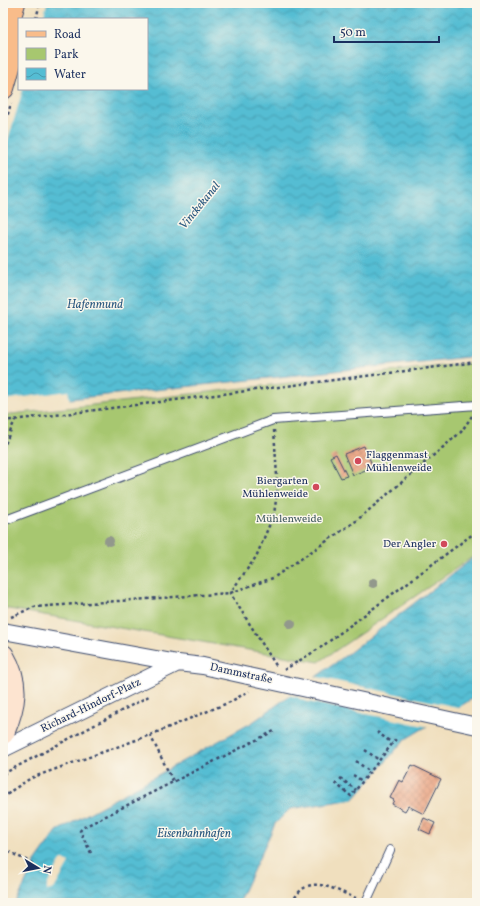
<svg xmlns="http://www.w3.org/2000/svg" width="480" height="906" font-family="Vollkorn,serif">
<style>
.green{fill:#a7c76f;stroke:#617b66}
.water{fill:url(#water-waves);stroke:#387698;fill-rule:evenodd}
.pier{fill:#f0dfbe}
.building{fill:url(#building-cross-hatch)}
.lines{fill:none;stroke-linecap:round;stroke-linejoin:round}
.lane-casing{stroke:#3b496c;stroke-width:10}
.street-casing{stroke:#3b496c;stroke-width:18}
.secondary-casing{stroke:#3b496c;stroke-width:24}
.primary-casing{stroke:#3b496c;stroke-width:24}
.path{stroke:#3b496c;stroke-width:2.5;stroke-dasharray:3 3;stroke-linecap:butt}
.lane{stroke:#fff;stroke-width:8}
.street{stroke:#fff;stroke-width:16}
.secondary{stroke:#fde4d0;stroke-width:22}
.primary{stroke:#f9bc8a;stroke-width:22}
.street-bridge-casing{stroke:#3b496c;stroke-width:18;stroke-linecap:butt}
.street-bridge{stroke:#fff;stroke-width:16}
.tree{fill:#92988c}
.poi-dot{fill:#d1495b;stroke:#fbf7ec;stroke-width:1.5}
.labels{text-anchor:middle;dominant-baseline:central;stroke-width:3;stroke-linejoin:round;paint-order:stroke}
.poi-label{font-size:11px;fill:#1b2f5e;stroke:#fbf7ec;text-anchor:end}
.park-label{font-size:11px;fill:#455d63;stroke:#fbf7ec}
.street-label{font-size:11px;fill:#1b2f5e;stroke:#fbf7ec}
.water-label{font-size:12px;font-style:italic;fill:#2c5a81;stroke:#fbf7ec}
</style>
<defs>
<pattern id="water-waves" width="16" height="10" patternUnits="userSpaceOnUse"><rect width="16" height="10" fill="#55bdd3"/><path d="M0 5q4-4 8 0t8 0" fill="none" stroke="#469aae"/></pattern>
<pattern id="building-cross-hatch" width="8" height="8" patternUnits="userSpaceOnUse"><rect width="8" height="8" fill="#e89974"/><path d="M0 0l8 8M0 8l8-8" fill="none" stroke="#bb7d62"/></pattern>
</defs>
<rect width="100%" height="100%" fill="#fbf7ec"/>
<filter id="ink" filterUnits="userSpaceOnUse"><feTurbulence type="fractalNoise" baseFrequency=".025" numOctaves="2"/><feDisplacementMap in="SourceGraphic" scale="8" xChannelSelector="R" yChannelSelector="G"/><feConvolveMatrix kernelMatrix="1 2 1 2 8 2 1 2 1" color-interpolation-filters="sRGB"/></filter>
<filter id="wash" filterUnits="userSpaceOnUse"><feTurbulence type="fractalNoise" baseFrequency=".012" numOctaves="4" result="noise"/><feDisplacementMap in="SourceGraphic" scale="16" xChannelSelector="R" yChannelSelector="G"/><feGaussianBlur stdDeviation="0.9" result="paint"/><feColorMatrix in="noise" values="0 0 0 0 0 0 0 0 0 0 0 0 0 0 0 0 0 1.4 0 .05"/><feComposite in="paint" operator="in"/></filter>
<g filter="url(#wash)">
<rect width="100%" height="100%" fill="#f0dfbe"/>
<!-- green -->
<path class="green" d="M477 362V554L319 662 3 608V415Z"/>
<!-- water -->
<path class="water" d="M3 3H477V356L3 406ZM19 19H147V89H19Z
M477 555V696L404 740 354 799 290 809 275 824 238 903H16L35 862 57 831 253 722 349 653Z"/>
<!-- pier -->
<path class="pier" d="M3 3H47L43 19H19V89H23L3 157Z
M68 391 70 401 3 408V400Z
M313 676 462 708 429 727 304 701 297 697 287 695Z
M62 859 69 863 54 889 47 891V885Z"/>
<g id="blocks">
<!-- building -->
<path class="building" d="M364 446 373 467 353 475 344 454Z
M336 454 347 476 341 478 330 457Z
M412 765 441 779 424 814 408 806 405 811 392 804 394 800 390 798 399 780 403 782Z
M424 818 435 823 430 834 419 829Z"/>
</g>
</g>
<g filter="url(#ink)">
<use href="#blocks" fill-opacity="0" stroke="#3b496c" stroke-width="1"/>
<g class="lines">
<!-- lane casing -->
<g class="lane-casing">
<path id="lane" d="M3 521 273 420 477 405
M370 903 366 902 390 850"/>
</g>
<!-- street casing -->
<g class="street-casing">
<path id="street" d="M3 631 178 663 203 666 248 676
M3 749 178 663"/>
</g>
<!-- secondary casing -->
<g class="secondary-casing">
<path id="secondary" d="M3 656C19 683 15 705 3 733"/>
</g>
<!-- primary casing -->
<g class="primary-casing">
<path id="primary" d="M3 41 14 3
M3 88 19 32"/>
</g>
<!-- path -->
<path class="path" d="M36 19 40 3
M3 132 11 103
M3 421 64 414 477 362
M274 430 277 476V493L274 514 256 557 230 593 277 667
M3 449 15 420
M11 617 34 607 230 593 273 578 356 521 461 432 472 416
M284 670 320 648 477 531
M377 732 392 743
M150 735 173 781
M365 750 379 760
M356 761 370 772
M3 774 149 696
M353 775 362 781
M340 778 356 790
M335 783 351 796 396 739
M3 799 11 791 31 778 150 735 230 702 249 691
M3 849 34 864
M91 853 80 831 82 828 276 730
M292 903C307 871 332 889 356 898"/>
<!-- lane -->
<use href="#lane" class="lane"/>
<!-- street -->
<use href="#street" class="street"/>
<!-- secondary -->
<use href="#secondary" class="secondary"/>
<!-- primary -->
<use href="#primary" class="primary"/>
<!-- street-bridge casing -->
<g class="street-bridge-casing">
<path id="street-bridge" d="M248 676 477 726"/>
</g>
<!-- street-bridge -->
<use href="#street-bridge" class="street-bridge"/>
</g>
<!-- trees -->
<g class="tree">
<circle cx="109" cy="541" r="5"/>
<circle cx="373" cy="583" r="5"/>
<circle cx="291" cy="624" r="5"/>
</g>
</g>
<!-- markers -->
<g class="poi-dot">
<circle cx="358" cy="461" r="4"/>
<circle cx="316" cy="487" r="4"/>
<circle cx="444" cy="544" r="4"/>
</g>
<g class="labels">
<!-- poi labels -->
<g class="poi-label">
<text x="366" y="455" text-anchor="start">Flaggenmast<tspan x="366" dy="13">Mühlenweide</tspan></text>
<text x="308" y="481">Biergarten<tspan x="308" dy="13">Mühlenweide</tspan></text>
<text x="436" y="544">Der Angler</text>
</g>
<!-- park labels -->
<g class="park-label">
<text x="289" y="519">Mühlenweide</text>
</g>
<!-- street labels -->
<g class="street-label">
<text transform="translate(241 674) rotate(12)">Dammstraße</text>
<text transform="translate(91 706) rotate(-26)">Richard-Hindorf-Platz</text>
</g>
<!-- water labels -->
<g class="water-label">
<text transform="translate(200 206) rotate(-51)">Vinckekanal</text>
<text x="95" y="305">Hafenmund</text>
<text x="194" y="834">Eisenbahnhafen</text>
</g>
</g>
<!-- margin -->
<rect width="480" height="906" fill="none" stroke="#fbf7ec" stroke-width="16"/>
<!-- legend -->
<rect x="18" y="18" width="130" height="72" fill="#fbf7ec" stroke="#a1a7b3"/>
<rect x="26" y="31" width="20" height="6" fill="#f9bc8a" stroke="#a1a7b3"/>
<text x="54" y="38" font-size="12" fill="#1b2f5e">Road</text>
<rect x="26" y="48" width="20" height="12" fill="#a7c76f" stroke="#a1a7b3"/>
<text x="54" y="58" font-size="12" fill="#1b2f5e">Park</text>
<rect x="26" y="68" width="20" height="12" fill="url(#water-waves)" stroke="#a1a7b3"/>
<text x="54" y="78" font-size="12" fill="#1b2f5e">Water</text>
<!-- north arrow -->
<g transform="translate(38 868) rotate(100)" stroke="#fbf7ec" stroke-width="3" paint-order="stroke">
<path d="M0-3L7 15L0 10L-7 15Z" fill="#1b2f5e"/>
<text y="-6" font-size="11" font-weight="bold" text-anchor="middle" fill="#1b2f5e">N</text>
</g>
<!-- scale -->
<path d="M334 36v6h105v-6" fill="none" stroke="#1b2f5e" stroke-width="2"/>
<text x="340" y="36" font-size="12" fill="#1b2f5e" stroke="#fbf7ec" stroke-width="3" paint-order="stroke">50 m</text>
</svg>
